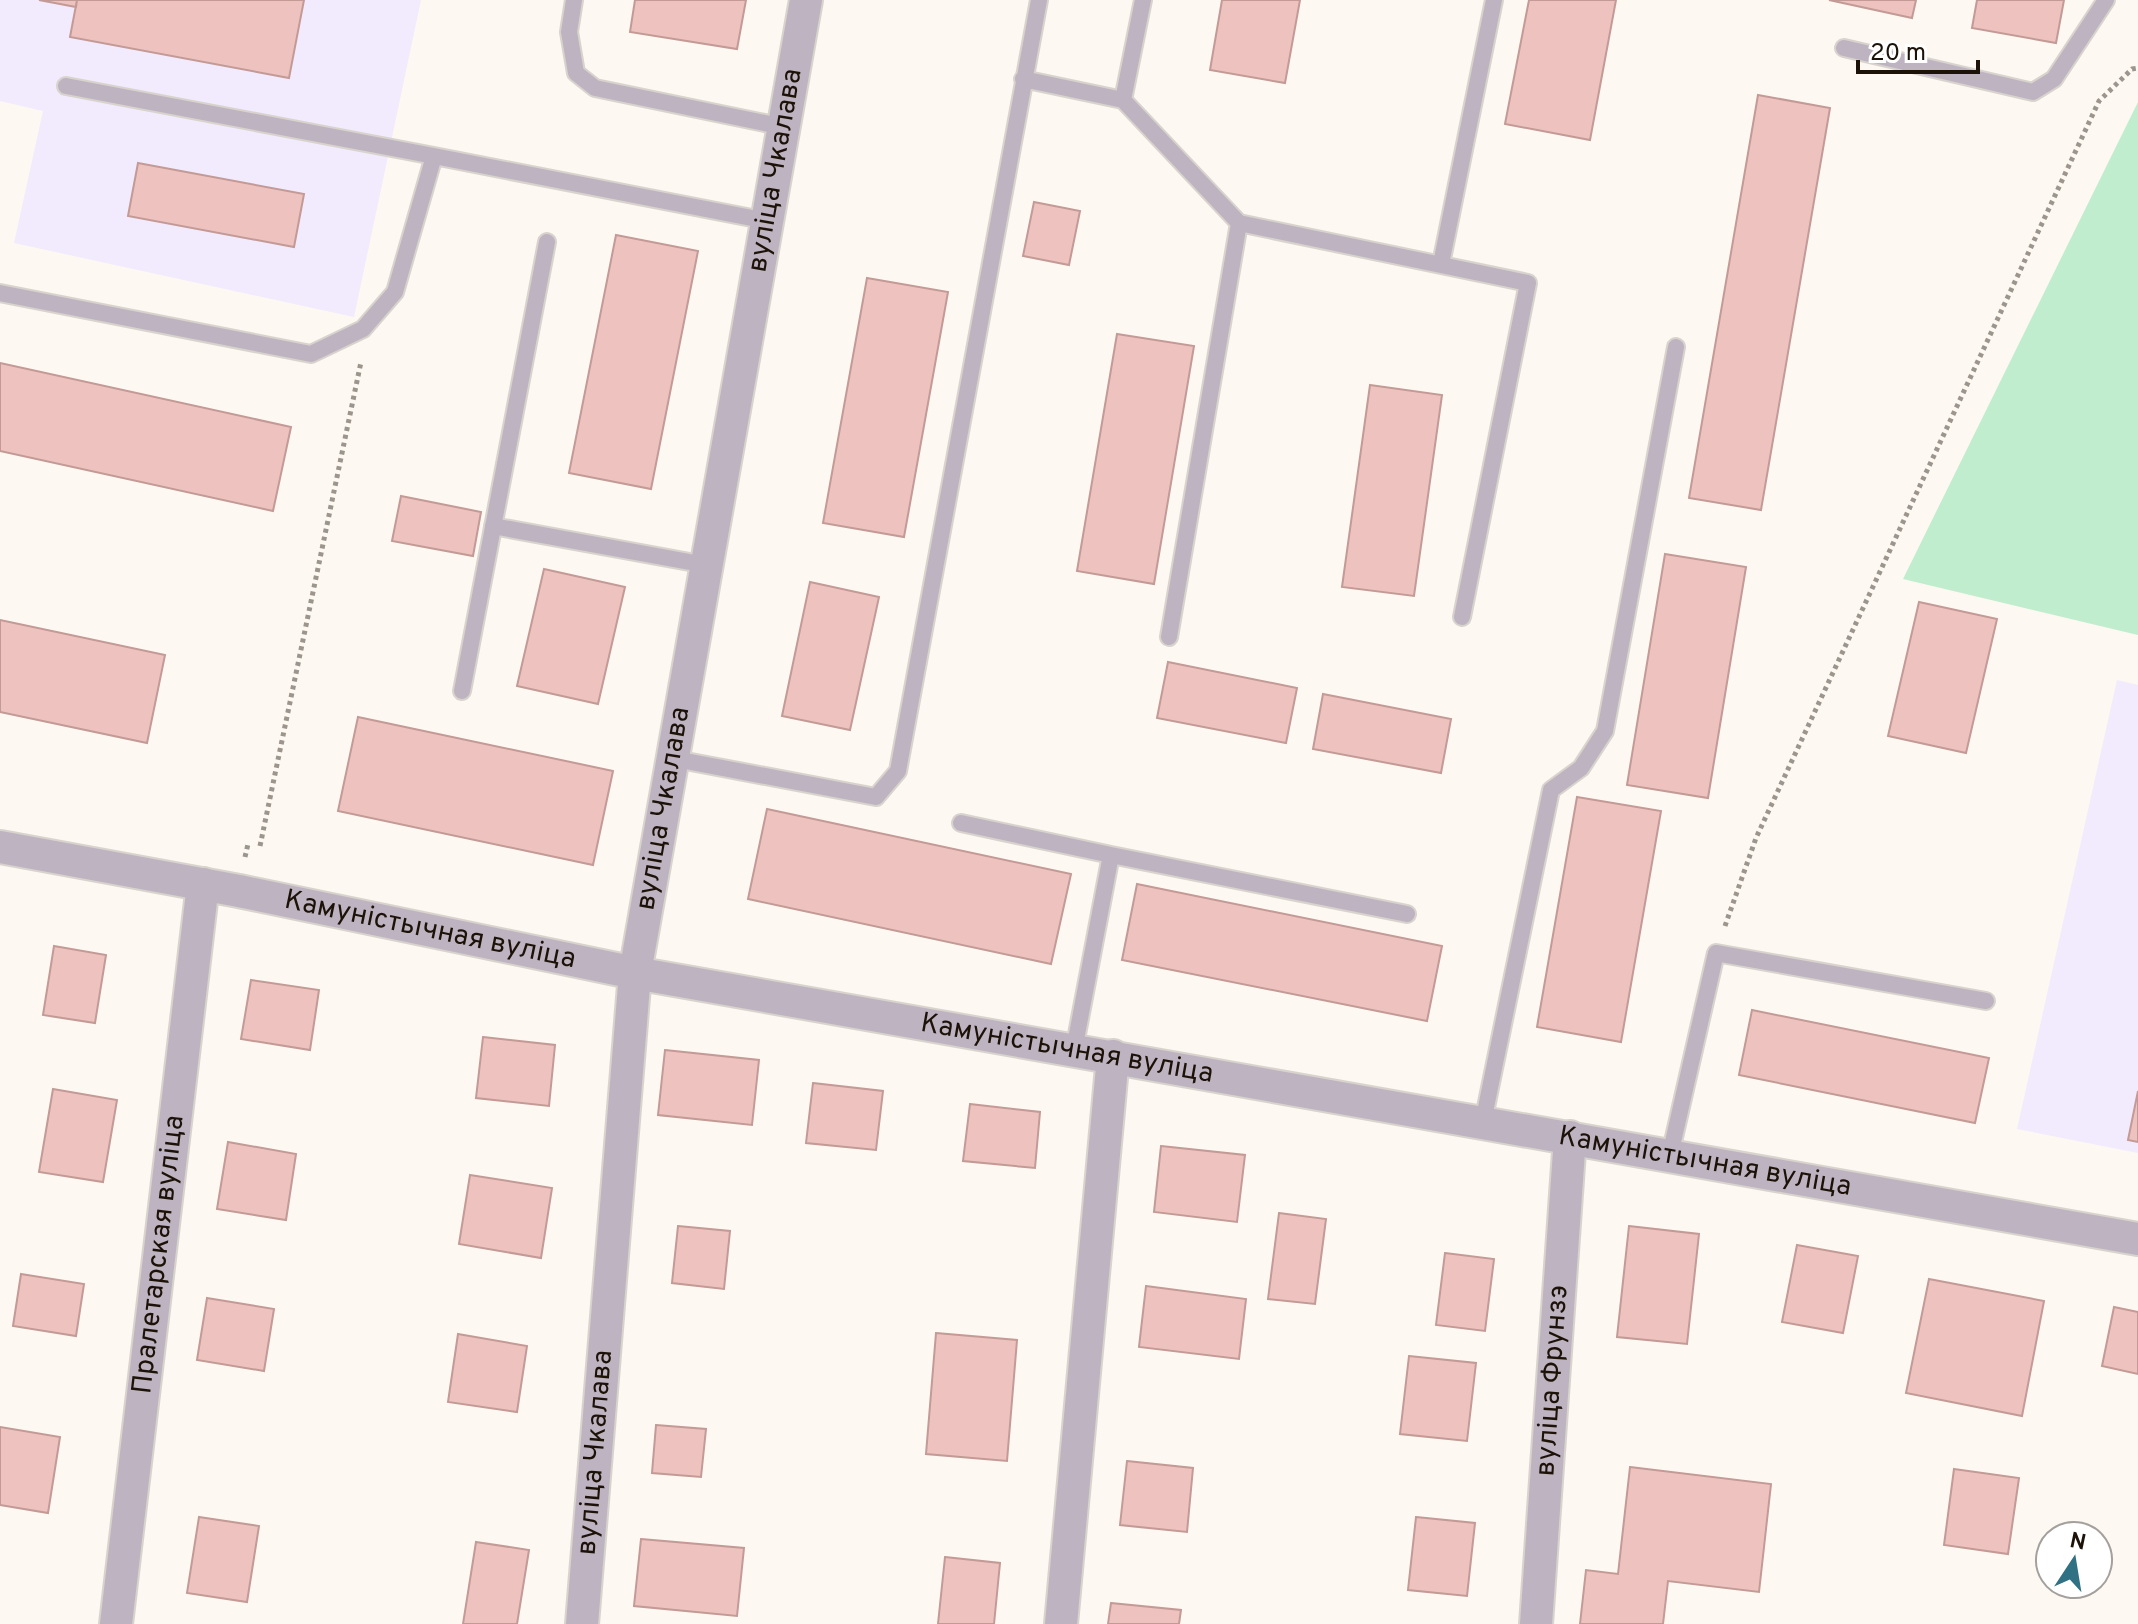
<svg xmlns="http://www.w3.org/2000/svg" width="2138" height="1624" font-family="Overpass,sans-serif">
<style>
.industrial{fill:#f1ebfd}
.green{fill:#c0edcd}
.building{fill:#eec3bf;stroke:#c39a96;stroke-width:2}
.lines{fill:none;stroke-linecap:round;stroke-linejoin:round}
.service-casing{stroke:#d9d3cd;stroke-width:20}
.minor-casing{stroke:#d9d3cd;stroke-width:36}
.path{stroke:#9c958d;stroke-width:5;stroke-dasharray:4 4;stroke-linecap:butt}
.service{stroke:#beb4c1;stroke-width:16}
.minor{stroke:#beb4c1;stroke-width:32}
.labels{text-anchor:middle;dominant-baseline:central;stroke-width:8;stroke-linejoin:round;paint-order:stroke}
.street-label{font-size:28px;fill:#1c1208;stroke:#fff}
</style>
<rect width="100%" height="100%" fill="#fdf8f2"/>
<!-- industrial -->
<path class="industrial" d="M0 0H421L354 317 14 243 43 111 0 101Z
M2117 680 2138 685V1153L2017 1129Z"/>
<!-- green -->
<path class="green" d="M2138 102V635L1903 579Z"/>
<!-- building -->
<path class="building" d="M39 0H77L76 7Z
M77 0H304L289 78 70 37Z
M635 0H746L737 49 630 32Z
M1222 0H1300L1285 83 1210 70Z
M1529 0H1616L1590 140 1505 124Z
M1829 0H1916L1912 18Z
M1977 0H2064L2056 43 1972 28Z
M1758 95 1830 108 1761 510 1689 498Z
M138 163 304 194 294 247 128 216Z
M1034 202 1080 211 1069 265 1023 256Z
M616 235 698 251 651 489 569 473Z
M867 278 948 292 904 537 823 523Z
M1117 334 1194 346 1154 584 1077 571Z
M0 363 291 427 273 511 0 451Z
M1370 385 1442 395 1414 596 1342 587Z
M401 496 481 512 473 556 392 541Z
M1665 554 1746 567 1708 798 1627 785Z
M544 569 625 587 598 704 517 686Z
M810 582 879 597 850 730 782 716Z
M1919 602 1997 619 1966 753 1888 736Z
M0 620 165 655 147 743 0 712Z
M1168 662 1297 688 1286 743 1157 718Z
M1323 694 1451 719 1441 773 1313 749Z
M358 717 613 771 593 865 338 811Z
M1577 797 1661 811 1621 1042 1537 1027Z
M767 809 1071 874 1051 964 748 899Z
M1137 884 1442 946 1427 1021 1122 960Z
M54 946 106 955 95 1023 43 1015Z
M251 980 319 990 310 1050 241 1039Z
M1752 1010 1989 1058 1975 1123 1739 1075Z
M483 1037 555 1045 549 1106 476 1098Z
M665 1050 759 1060 752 1125 658 1115Z
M813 1083 883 1091 876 1150 806 1143Z
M53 1089 117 1100 103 1182 39 1172Z
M2138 1091V1142L2128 1140Z
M970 1104 1040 1112 1035 1168 963 1161Z
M228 1142 296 1154 286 1220 217 1209Z
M1161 1146 1245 1155 1237 1222 1154 1212Z
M470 1175 552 1188 541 1258 459 1244Z
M1279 1213 1326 1219 1315 1304 1268 1299Z
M678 1226 730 1231 724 1289 672 1283Z
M1629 1226 1699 1234 1687 1344 1617 1337Z
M1797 1245 1858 1256 1843 1333 1782 1322Z
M1445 1253 1494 1259 1485 1331 1436 1325Z
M21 1274 84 1284 76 1336 13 1326Z
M1929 1279 2044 1301 2022 1416 1906 1393Z
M1146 1286 1246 1299 1239 1359 1139 1347Z
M207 1298 274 1309 264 1371 197 1360Z
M2114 1307 2138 1312V1374L2102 1366Z
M936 1333 1017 1340 1007 1461 926 1454Z
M458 1334 527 1346 517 1412 448 1402Z
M1409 1356 1476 1363 1467 1441 1400 1434Z
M656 1425 706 1429 701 1477 652 1473Z
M0 1427 60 1437 48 1513 0 1505Z
M1127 1461 1193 1468 1187 1532 1120 1525Z
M1630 1467 1771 1484 1759 1592 1668 1581 1663 1624H1580L1586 1570 1618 1574Z
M1954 1469 2019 1478 2008 1554 1944 1545Z
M199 1517 259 1526 247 1602 187 1593Z
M1416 1517 1475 1523 1467 1596 1408 1590Z
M641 1539 744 1548 737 1616 634 1606Z
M476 1542 529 1550 517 1624H463Z
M945 1557 1000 1563 994 1624H938Z
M1111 1603 1181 1610 1179 1624H1108Z"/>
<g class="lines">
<!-- service casing -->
<g class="service-casing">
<path id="service" d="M574 0 569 32 576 73 595 88 784 127
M1844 48 2033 92 2054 79 2106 0
M1023 79 1123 100 1239 223 1528 283 1462 617
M66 86 434 156
M1123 100 1143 0
M1441 264 1494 0
M0 293 311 354 363 329 395 292 434 156 767 221
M493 526 706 565
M1169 637 1239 223
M462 691 547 242
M675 759 876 797 898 771 1039 0
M961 823 1111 855 1074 1050
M1111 855 1407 914
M1483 1122 1551 790 1581 768 1605 731 1676 347
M1670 1155 1716 953 1986 1001"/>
</g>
<!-- minor casing -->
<g class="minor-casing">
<g id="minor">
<path id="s1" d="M0 847 239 891 635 973 2138 1239"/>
<path id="s2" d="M116 1624 203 884"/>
<path id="s3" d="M582 1624 635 973 806 0"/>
<path d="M1061 1624 1113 1056"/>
<path id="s4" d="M1536 1624 1570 1137"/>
</g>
</g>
<!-- path -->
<path class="path" d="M260 846 361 362
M245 857 248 844
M1725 926 1756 838 2099 101 2132 69 2138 68"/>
<!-- service -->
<use href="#service" class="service"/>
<!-- minor -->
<use href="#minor" class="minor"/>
</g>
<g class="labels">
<!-- street labels -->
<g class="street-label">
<text stroke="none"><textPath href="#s3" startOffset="1468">вуліца Чкалава</textPath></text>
<text stroke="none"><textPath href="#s3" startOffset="820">вуліца Чкалава</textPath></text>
<text stroke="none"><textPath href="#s1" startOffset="438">Камуністычная вуліца</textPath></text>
<text stroke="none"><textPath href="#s1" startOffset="1086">Камуністычная вуліца</textPath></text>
<text stroke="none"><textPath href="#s1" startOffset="1734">Камуністычная вуліца</textPath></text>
<text stroke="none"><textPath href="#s2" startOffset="372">Пралетарская вуліца</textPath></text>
<text stroke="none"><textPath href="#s4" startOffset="244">вуліца Фрунзэ</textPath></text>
<text stroke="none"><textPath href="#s3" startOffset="172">вуліца Чкалава</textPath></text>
</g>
</g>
<!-- north arrow -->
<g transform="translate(2074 1560) rotate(12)"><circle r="38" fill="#ffffff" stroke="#a4a09c" stroke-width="2"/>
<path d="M0-6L14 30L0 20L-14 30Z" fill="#307184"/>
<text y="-12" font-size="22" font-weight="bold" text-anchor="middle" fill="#1c1208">N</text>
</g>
<!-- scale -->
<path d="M1858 60v12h120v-12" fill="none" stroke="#1c1208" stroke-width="4"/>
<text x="1870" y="60" font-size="24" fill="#1c1208" stroke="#ffffff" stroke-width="6" paint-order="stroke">20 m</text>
</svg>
